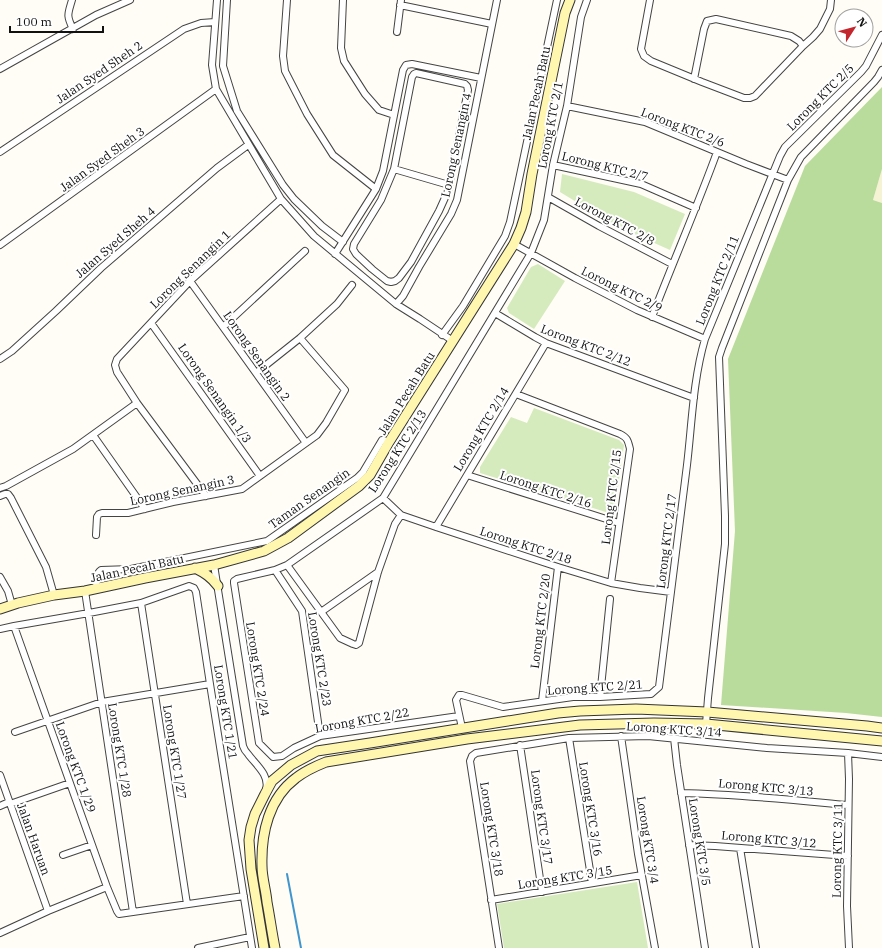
<svg xmlns="http://www.w3.org/2000/svg" width="882" height="948" font-family="'IBM Plex Serif',serif">
<style>
.farmland{fill:#f6f3d4}
.green{fill:#d5ebbd}
.forest{fill:#b9dc9c}
.lines{fill:none;stroke-linecap:round;stroke-linejoin:round}
.stream{stroke:#3f96cf;stroke-width:2}
.street-casing{stroke:#444;stroke-width:8}
.secondary-casing{stroke:#333;stroke-width:11}
.street{stroke:#fff;stroke-width:6}
.secondary{stroke:#fff6b0;stroke-width:9}
.labels{text-anchor:middle;dominant-baseline:central;stroke-width:4;stroke-linejoin:round;paint-order:stroke}
.street-label{font-size:12px;fill:#111;stroke:#fff}
</style>
<rect width="100%" height="100%" fill="#fffdf5"/>
<!-- farmland -->
<path class="farmland" d="M882 169V203L873 200Z"/>
<!-- green -->
<path class="green" d="M562 174 634 192 685 214 670 250 614 225 560 192Z
M538 264 565 281 534 329 509 313 507 308 531 267Z
M534 408 619 440 624 445 615 509 609 513 480 473V467L511 417 527 423Z
M637 882 648 948H504L497 904Z"/>
<!-- forest -->
<path class="forest" d="M882 87V169L873 200 882 203V717L846 713 721 705 735 531 728 359 805 166Z"/>
<g class="lines">
<!-- stream -->
<path class="stream" d="M287 874 301 948"/>
<!-- street casing -->
<g class="street-casing">
<path id="street" d="M72 0C68 14 66 15 73 29
M217 0 212 65 216 89 281 199 314 236 396 304 420 319 453 341
M227 0 223 66 237 111 283 185 294 199 322 226 343 242
M287 0 283 56 285 71 307 114 333 155 376 189
M343 0 341 48 344 61 365 94 379 110 394 115
M650 0 641 49 644 56 651 61 702 82 744 98H750L755 96 803 46 813 37 820 29 830 9 831 0
M400 5 492 24
M397 32 401 0
M0 69 96 15 130 0
M416 73 465 84 467 86 468 90 448 191 439 211 411 262 399 278 395 281 391 282 387 281 372 269 356 254 353 249 354 244 381 200 394 169 412 77 414 74Z
M694 79 704 29 707 21 716 19 791 36 799 41 803 46
M567 106 645 122 746 164 788 180
M0 152 184 29 201 23 215 22
M553 165 641 184 696 208
M394 169 449 185
M548 197 599 226 672 264
M514 244 575 278 637 310 705 339
M0 245 216 89
M335 254 376 189 383 171 403 70 406 65 412 64 481 78
M190 281 306 443
M396 304 403 296 419 267 451 214 457 200 497 0
M495 313 535 337 546 343 694 398
M652 317C673 262 697 207 717 152
M151 323 260 476
M223 327 305 251
M442 335 463 306 505 236 510 222 557 0
M0 359 12 351 56 311 101 268 217 168 248 145
M256 373 300 338 337 304 352 285
M516 394 620 434C628 438 628 441 630 449L611 583
M93 435 145 509
M467 475 619 523
M0 488 6 486 73 449 137 403
M0 496 5 494H8L11 498 46 567 54 595
M206 496 137 403 117 372 115 365 117 359 190 281 281 199
M383 498 401 515 436 527 558 567 611 583 640 588 671 592
M436 527 546 343
M96 535 97 517 99 514 102 513H128L173 502 242 489 317 435 326 423 345 390 300 338
M214 565 243 746C244 749 246 752 248 754 255 764 270 775 266 789
M287 565 340 638 353 644 356 645 359 643 378 572 395 524 401 515
M275 570 302 611 320 736
M0 577 8 591 12 605
M96 589C97 583 95 574 101 570L131 569 267 541 357 478 363 472 382 440H384L389 442
M85 591 133 912
M141 603 187 904
M321 612 378 572
M14 626 107 887 117 911 119 914 244 896
M0 629 14 626 89 613 141 603 189 586 194 588 196 592 210 684 252 948
M600 697 610 599
M542 701 558 567
M459 716 320 736 294 748 282 756 273 757 259 743 234 583V581L237 579 275 570 287 565 383 498 531 253 544 220 553 165 567 106 581 17 587 0
M706 724 708 698 725 544V516L719 357 722 348 788 180 797 164 801 157 874 82 878 77 882 70
M462 728 456 700 459 695H462L503 707 573 697H600L651 694 659 687C668 613 677 539 687 465 692 423 693 380 705 339L780 156 785 147 861 72 866 66 882 35
M15 732 102 702 210 684
M621 736 638 854 655 948
M569 738 592 883
M674 738 677 765 705 948
M520 745 542 892
M848 753 849 779 847 906 849 948
M0 775 48 911
M681 793C737 794 793 800 848 805
M10 804 70 783
M0 806 9 802
M689 845 715 846 848 856
M740 848 756 948
M63 855 92 845
M491 900 642 875
M0 933 48 911 107 887
M198 948 250 937
M499 948 470 761 472 756 476 753 569 738 648 736 767 748 848 753 882 757"/>
</g>
<!-- secondary casing -->
<g class="secondary-casing">
<path id="secondary" d="M195 568C205 573 211 577 218 586
M0 609 18 603 54 595 85 591 145 578 214 565 264 551 288 538 359 486 370 475 389 442 514 244 521 228 526 212 532 174 565 13 570 0
M264 948 251 869 249 840 251 827 255 814 265 794 272 781 291 765 317 751 370 743 558 713 580 711 636 709 707 712 867 726 882 728
M275 948C272 933 270 918 267 902 266 890 262 878 262 866 261 833 269 798 296 778 305 771 316 766 326 762L467 739 580 725 654 723 706 724 882 741"/>
</g>
<!-- street -->
<use href="#street" class="street"/>
<!-- secondary -->
<use href="#secondary" class="secondary"/>
</g>
<g class="labels">
<!-- street labels -->
<g class="street-label">
<text transform="translate(99 72) rotate(-34)">Jalan Syed Sheh 2</text>
<text transform="translate(536 93) rotate(-78)">Jalan Pecah Batu</text>
<text transform="translate(820 97) rotate(-45)">Lorong KTC 2/5</text>
<text transform="translate(550 125) rotate(-79)">Lorong KTC 2/1</text>
<text transform="translate(683 127) rotate(21)">Lorong KTC 2/6</text>
<text transform="translate(456 145) rotate(-78)">Lorong Senangin 4</text>
<text transform="translate(102 159) rotate(-36)">Jalan Syed Sheh 3</text>
<text transform="translate(605 166) rotate(14)">Lorong KTC 2/7</text>
<text transform="translate(615 221) rotate(28)">Lorong KTC 2/8</text>
<text transform="translate(115 242) rotate(-41)">Jalan Syed Sheh 4</text>
<text transform="translate(190 269) rotate(-44)">Lorong Senangin 1</text>
<text transform="translate(717 280) rotate(-68)">Lorong KTC 2/11</text>
<text transform="translate(622 289) rotate(26)">Lorong KTC 2/9</text>
<text transform="translate(586 345) rotate(21)">Lorong KTC 2/12</text>
<text transform="translate(257 356) rotate(55)">Lorong Senangin 2</text>
<text transform="translate(215 393) rotate(55)">Lorong Senangin 1/3</text>
<text transform="translate(406 393) rotate(-58)">Jalan Pecah Batu</text>
<text transform="translate(481 429) rotate(-59)">Lorong KTC 2/14</text>
<text transform="translate(397 451) rotate(-57)">Lorong KTC 2/13</text>
<text transform="translate(546 489) rotate(18)">Lorong KTC 2/16</text>
<text transform="translate(182 490) rotate(-12)">Lorong Senangin 3</text>
<text transform="translate(611 497) rotate(-83)">Lorong KTC 2/15</text>
<text transform="translate(309 498) rotate(-35)">Taman Senangin</text>
<text transform="translate(666 541) rotate(-83)">Lorong KTC 2/17</text>
<text transform="translate(526 545) rotate(18)">Lorong KTC 2/18</text>
<text transform="translate(137 568) rotate(-12)">Jalan Pecah Batu</text>
<text transform="translate(540 621) rotate(-83)">Lorong KTC 2/20</text>
<text transform="translate(320 659) rotate(81)">Lorong KTC 2/23</text>
<text transform="translate(258 669) rotate(81)">Lorong KTC 2/24</text>
<text transform="translate(595 687) rotate(-4)">Lorong KTC 2/21</text>
<text transform="translate(226 712) rotate(81)">Lorong KTC 1/21</text>
<text transform="translate(362 720) rotate(-10)">Lorong KTC 2/22</text>
<text transform="translate(674 729) rotate(4)">Lorong KTC 3/14</text>
<text transform="translate(120 750) rotate(81)">Lorong KTC 1/28</text>
<text transform="translate(175 752) rotate(81)">Lorong KTC 1/27</text>
<text transform="translate(76 767) rotate(70)">Lorong KTC 1/29</text>
<text transform="translate(766 787) rotate(5)">Lorong KTC 3/13</text>
<text transform="translate(591 809) rotate(81)">Lorong KTC 3/16</text>
<text transform="translate(542 817) rotate(82)">Lorong KTC 3/17</text>
<text transform="translate(492 829) rotate(81)">Lorong KTC 3/18</text>
<text transform="translate(34 839) rotate(70)">Jalan Haruan</text>
<text transform="translate(769 839) rotate(5)">Lorong KTC 3/12</text>
<text transform="translate(648 840) rotate(81)">Lorong KTC 3/4</text>
<text transform="translate(700 842) rotate(81)">Lorong KTC 3/5</text>
<text transform="translate(837 850) rotate(-89)">Lorong KTC 3/11</text>
<text transform="translate(565 877) rotate(-9)">Lorong KTC 3/15</text>
</g>
</g>
<!-- north arrow -->
<g transform="translate(854 28) rotate(54)"><circle r="19" fill="#ffffff" stroke="#a0a0a0"/>
<path d="M0-3L7 15L0 10L-7 15Z" fill="#c4262e"/>
<text y="-6" font-size="11" font-weight="bold" text-anchor="middle" fill="#111111">N</text>
</g>
<!-- scale -->
<path d="M10 26v6h93v-6" fill="none" stroke="#111111" stroke-width="2"/>
<text x="16" y="26" font-size="12" fill="#111111" stroke="#ffffff" stroke-width="3" paint-order="stroke">100 m</text>
</svg>
